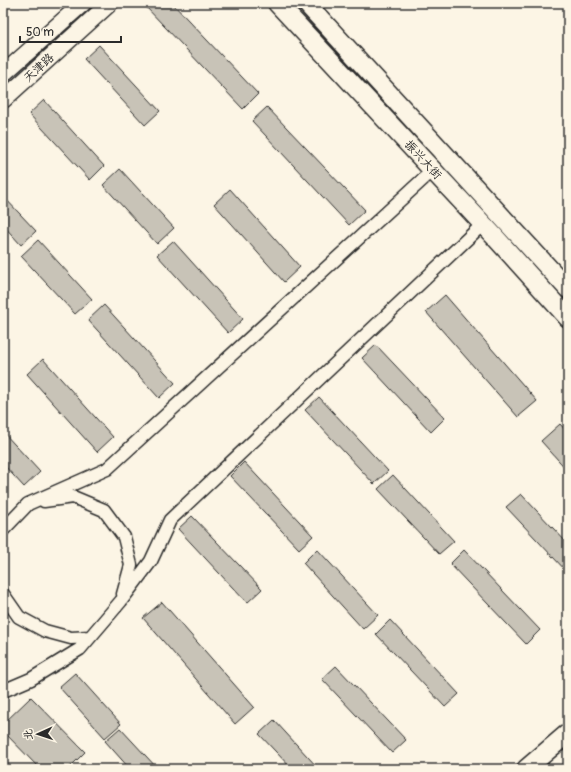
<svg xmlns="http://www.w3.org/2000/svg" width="571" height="772" font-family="Pangolin,'LXGW WenKai TC',sans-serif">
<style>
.building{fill:#c8c3b7;stroke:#2b2b2b}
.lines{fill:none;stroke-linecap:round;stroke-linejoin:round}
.minor-casing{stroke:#2b2b2b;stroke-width:15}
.tertiary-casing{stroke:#2b2b2b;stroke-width:19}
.secondary-casing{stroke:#2b2b2b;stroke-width:21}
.minor{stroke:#fcf5e5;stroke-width:12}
.tertiary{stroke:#fcf5e5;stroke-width:16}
.secondary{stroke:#fcf5e5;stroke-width:18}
.labels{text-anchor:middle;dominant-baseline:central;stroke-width:3;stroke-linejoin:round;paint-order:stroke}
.street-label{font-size:12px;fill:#2b2b2b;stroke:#fcf5e5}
</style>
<rect width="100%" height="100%" fill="#fcf5e5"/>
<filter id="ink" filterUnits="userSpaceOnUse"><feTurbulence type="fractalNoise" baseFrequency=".025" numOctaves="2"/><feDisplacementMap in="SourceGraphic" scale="8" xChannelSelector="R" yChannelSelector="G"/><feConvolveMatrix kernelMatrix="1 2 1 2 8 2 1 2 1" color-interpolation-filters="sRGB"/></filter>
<g filter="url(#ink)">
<!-- building -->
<path class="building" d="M149 3H172L258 94 243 109 145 6Z
M99 45 160 111 145 125 84 59Z
M44 100 104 166 90 180 29 114Z
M267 107 365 210 349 225 252 121Z
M120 169 174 228 157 244 103 185Z
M230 189 300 267 284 282 214 204Z
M3 196 36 231 21 245 3 225Z
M38 240 92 299 75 314 21 256Z
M173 241 243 319 228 333 157 255Z
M445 295 537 401 518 417 426 312Z
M104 305 175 383 159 398 88 320Z
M376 345 445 418 431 432 362 358Z
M43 359 113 437 97 452 27 374Z
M319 397 388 471 374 484 305 410Z
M560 424 568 433V471L541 441Z
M3 432 40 472 24 487 3 464Z
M244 462 313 536 299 549 230 476Z
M393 475 454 541 439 554 378 489Z
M521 494 568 544V573L506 507Z
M192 516 262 589 247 603 178 529Z
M317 549 378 615 363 629 303 563Z
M464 550 540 630 526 644 450 564Z
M162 602 254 707 235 724 143 618Z
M390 620 459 694 445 707 376 634Z
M336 666 406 740 392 753 322 679Z
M75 673 121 724 105 738 59 687Z
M31 697 85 752 68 769H40L3 731V724Z
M274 720 319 769H292L259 734Z
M120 728 158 769H130L105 741Z"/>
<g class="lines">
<!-- minor casing -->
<g class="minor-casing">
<path id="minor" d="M44 501 73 497 104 510 124 537 131 565 123 594
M3 530 28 504 107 469 432 171
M3 594 19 617 45 631 71 638 90 637
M3 691 31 679 80 649 121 601 151 561 170 520 483 224"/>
</g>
<!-- tertiary casing -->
<g class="tertiary-casing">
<path id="tertiary" d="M3 74 83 3
M3 100 110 3"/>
</g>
<!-- secondary casing -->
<g class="secondary-casing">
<path id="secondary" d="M277 3 494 236 568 318
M306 3 568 289
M526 769 568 733
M556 769 568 759"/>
</g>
<!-- minor -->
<use href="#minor" class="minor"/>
<!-- tertiary -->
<use href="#tertiary" class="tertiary"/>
<!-- secondary -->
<use href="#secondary" class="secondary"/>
</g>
</g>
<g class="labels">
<!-- street labels -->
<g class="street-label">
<text transform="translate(39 68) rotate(-42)">天津路</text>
<text transform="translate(423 160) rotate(47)">振兴大街</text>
</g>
</g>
<!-- margin -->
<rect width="571" height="772" fill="none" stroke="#fcf5e5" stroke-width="16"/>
<rect x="8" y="8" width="555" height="756" fill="none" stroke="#2b2b2b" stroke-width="1.5" filter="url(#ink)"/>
<!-- north arrow -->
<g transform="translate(38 734) rotate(267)" stroke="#fcf5e5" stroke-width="3" paint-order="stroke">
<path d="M0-3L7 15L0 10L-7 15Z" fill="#2b2b2b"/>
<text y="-6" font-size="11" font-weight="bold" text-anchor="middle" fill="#2b2b2b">北</text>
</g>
<!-- scale -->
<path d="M20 36v6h101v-6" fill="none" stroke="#2b2b2b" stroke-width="2"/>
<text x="26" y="36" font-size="12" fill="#2b2b2b" stroke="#fcf5e5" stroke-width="3" paint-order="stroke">50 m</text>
</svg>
